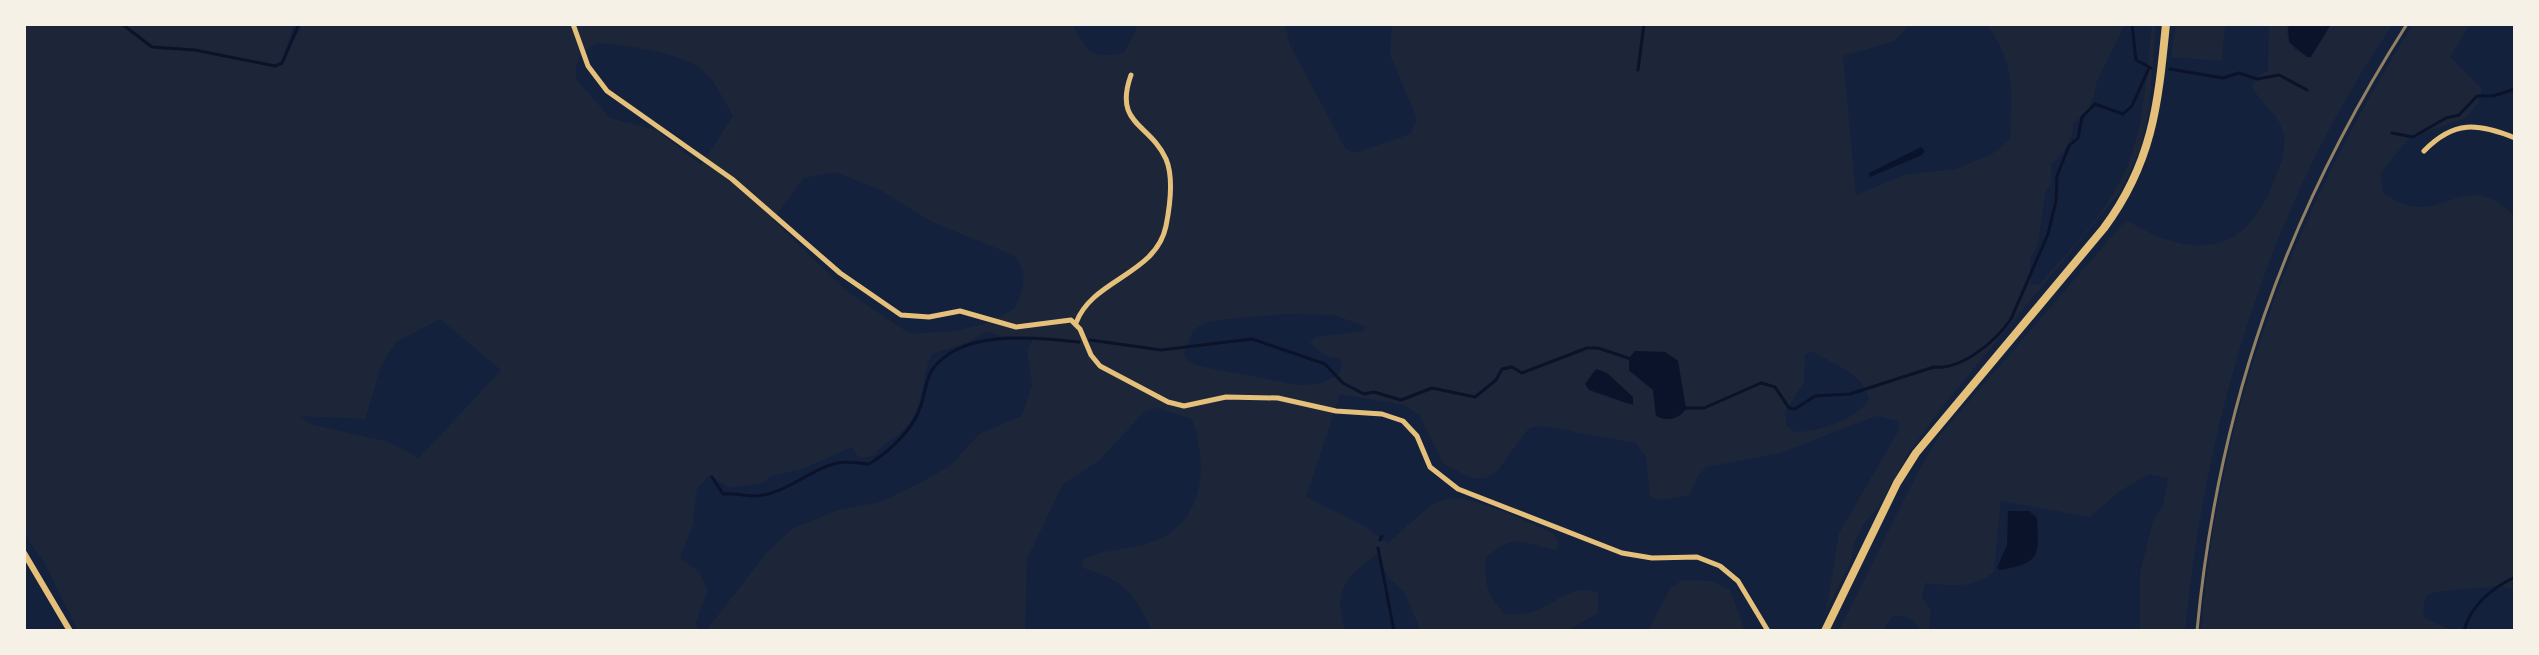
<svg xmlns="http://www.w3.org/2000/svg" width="2539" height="655" font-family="'Noto Sans',sans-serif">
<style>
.green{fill:#1d2539;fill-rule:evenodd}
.water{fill:#0b132b}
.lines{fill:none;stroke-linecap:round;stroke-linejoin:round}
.stream{stroke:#0b132b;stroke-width:3}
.minor{stroke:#e5c07b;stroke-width:5}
.tertiary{stroke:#e5c07b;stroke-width:6}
.primary{stroke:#e5c07b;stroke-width:8}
.rail{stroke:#918062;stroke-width:3}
</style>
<rect width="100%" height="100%" fill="#14213d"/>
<!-- green -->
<path class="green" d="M24 24H294L282 61 303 24H1073C1085 51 1094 61 1124 52L1136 31V24H1285L1290 45 1345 148 1354 153 1410 134 1417 119 1390 55 1392 24H1909L1895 41 1843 56 1856 195 1904 175 1956 169 1992 154 2010 139C2012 92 2016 63 1986 24H2125L2097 81 2090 109 2073 124C2075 135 2061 159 2051 164L2052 182 2045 193 2038 245 2030 258 2031 284 2039 285C2068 251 2103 217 2123 176 2145 130 2146 74 2152 24H2156L2149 111 2141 147 2121 191 1947 401 1909 452 1878 508 1865 522 1855 541 1851 561 1826 612 1839 533 1899 430V421L1876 416 1780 453 1706 467 1697 477 1690 495 1661 500 1650 496 1646 457 1636 443 1542 426 1529 428 1497 471 1486 478H1471L1444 464 1420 416 1404 405 1340 394 1306 497 1364 526 1388 543C1404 530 1423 508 1442 500 1465 490 1531 524 1554 534L1558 540 1557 550C1523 544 1518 531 1486 557 1484 583 1487 596 1505 614 1513 613 1523 615 1531 612 1554 606 1574 581 1598 593V613L1567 631H1421L1404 592 1388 577 1377 554C1345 577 1333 592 1345 631H1152C1133 590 1126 582 1083 568V559C1101 550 1124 550 1143 545 1203 529 1210 471 1192 419L1157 408 1145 411 1100 460 1063 484 1027 559 1025 631H706L767 552 792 529 838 510 880 502 924 481 951 465 979 434 1022 416 1032 385 1027 351 1033 339 996 335 987 331 967 343 932 354C922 373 924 396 914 416 903 437 885 439 874 456L859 458 852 447 805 468 771 476 763 483 729 488 709 475 697 489 693 524 680 558 699 572 708 590 696 622 698 631H78L43 560 24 534ZM599 43C625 45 675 52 697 66 714 76 723 100 733 116L701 165 656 130 610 118 576 79C574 61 583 49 599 43ZM835 172 882 191 934 223 1013 255C1030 272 1024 289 1014 309L985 324 956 331 910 334 849 293 773 220 804 178ZM1284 314 1333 315 1365 326 1364 331 1316 337 1310 343 1323 355 1340 359 1342 366 1338 376 1317 384 1298 385 1199 366 1189 362 1184 355 1193 330 1208 321ZM440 319 501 370 419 458 389 442 310 424 301 416 365 419 381 366 396 342ZM1635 351 1665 352 1678 361 1686 409 1655 412 1653 390 1629 371ZM1813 351C1835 367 1862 371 1869 399 1856 420 1819 432 1795 432L1787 426 1785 412 1804 382 1805 355ZM1601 369 1633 397 1628 404 1589 390Z
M2176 24H2225L2222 61 2171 57Z
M2269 24H2288L2287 34 2294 50 2311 56 2331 24H2393C2270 203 2206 416 2185 631H2140V573L2153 521 2163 506 2168 478 2149 474 2120 491 2090 517 2001 501 1994 572C1973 589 1950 586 1925 583L1922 598 1931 609 1929 628 1933 631H1921C1913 619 1908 615 1893 616L1882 631H1838C1873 566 1901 499 1939 436L2126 220C2185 256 2241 261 2271 188 2277 172 2287 154 2284 136 2281 114 2259 104 2252 85L2257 76 2268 71Z
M2413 24H2470L2450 57 2482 89 2478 103 2466 118 2409 138 2380 174 2383 193C2390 197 2398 203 2406 205 2451 217 2465 169 2515 216V590L2499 586 2433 592 2426 596 2423 609 2425 618 2454 631H2201C2219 406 2294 214 2413 24Z
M1683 580 1711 581 1730 590 1745 631H1648L1671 587Z"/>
<!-- water -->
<path class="water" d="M2288 24H2331L2311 57H2307L2289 42Z
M1921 147 1925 151 1922 155 1870 177 1869 173Z
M1635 351 1665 352 1678 361 1686 409C1679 419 1668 422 1656 416L1653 390 1629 370V358Z
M1596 369 1607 373 1633 397V405L1589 390 1585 384Z
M2008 511H2029L2037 518C2039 556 2041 563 2000 570L1997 568 2007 545Z"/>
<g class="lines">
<!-- stream -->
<path class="stream" d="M122 24 152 47 195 50 275 66 282 63 299 24
M2132 24 2136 60 2151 68
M2170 69 2223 78 2239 73 2257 79 2279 75 2307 90
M1638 70 1644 24
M2392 133 2413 137 2446 118 2459 115 2477 96H2493L2515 89
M1090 340 1161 350 1252 339 1325 364 1343 383 1364 394 1374 392 1401 400 1432 388 1475 397 1496 380 1502 369 1512 367 1522 373 1587 348H1598L1631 359
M1684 408H1704L1761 383 1775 387 1789 408 1795 409 1815 396 1850 394 1934 367C1962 370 1996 341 2011 319L2048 234 2056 201 2057 176 2069 146 2078 138 2082 117 2095 104 2123 114 2132 106 2149 68
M712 477 723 494C735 493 745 496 755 496 786 495 809 469 837 463 847 461 859 463 869 464 890 451 914 429 921 405 925 394 926 379 932 370 962 328 1035 338 1079 342
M1380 540 1382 536
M1378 548 1394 631
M1405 631H1415
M2464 631C2470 606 2492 588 2515 577"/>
<!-- minor -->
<path class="minor" d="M573 24 588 66 607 91 732 179 840 273 901 315 929 317 960 311 1016 327 1071 320 1080 329 1091 355 1100 366 1168 402 1184 406 1226 397 1278 398 1336 411 1382 414 1403 421 1417 436 1430 467 1458 489 1622 553 1652 558 1697 557 1720 566 1738 581 1768 631
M2424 151C2454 120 2478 123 2515 138
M1076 323C1092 279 1156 275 1166 226 1170 206 1174 178 1166 159 1150 123 1113 125 1131 75"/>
<!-- tertiary -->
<path class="tertiary" d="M24 553 70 631"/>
<!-- primary -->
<path class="primary" d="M1825 631 1897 483 1916 453 2104 228C2153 162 2158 104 2166 24"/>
<!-- rail -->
<path class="rail" d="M2197 631C2218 407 2286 214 2407 24"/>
</g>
<!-- border -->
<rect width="2539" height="655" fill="none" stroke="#f6f1e7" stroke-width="52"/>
</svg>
